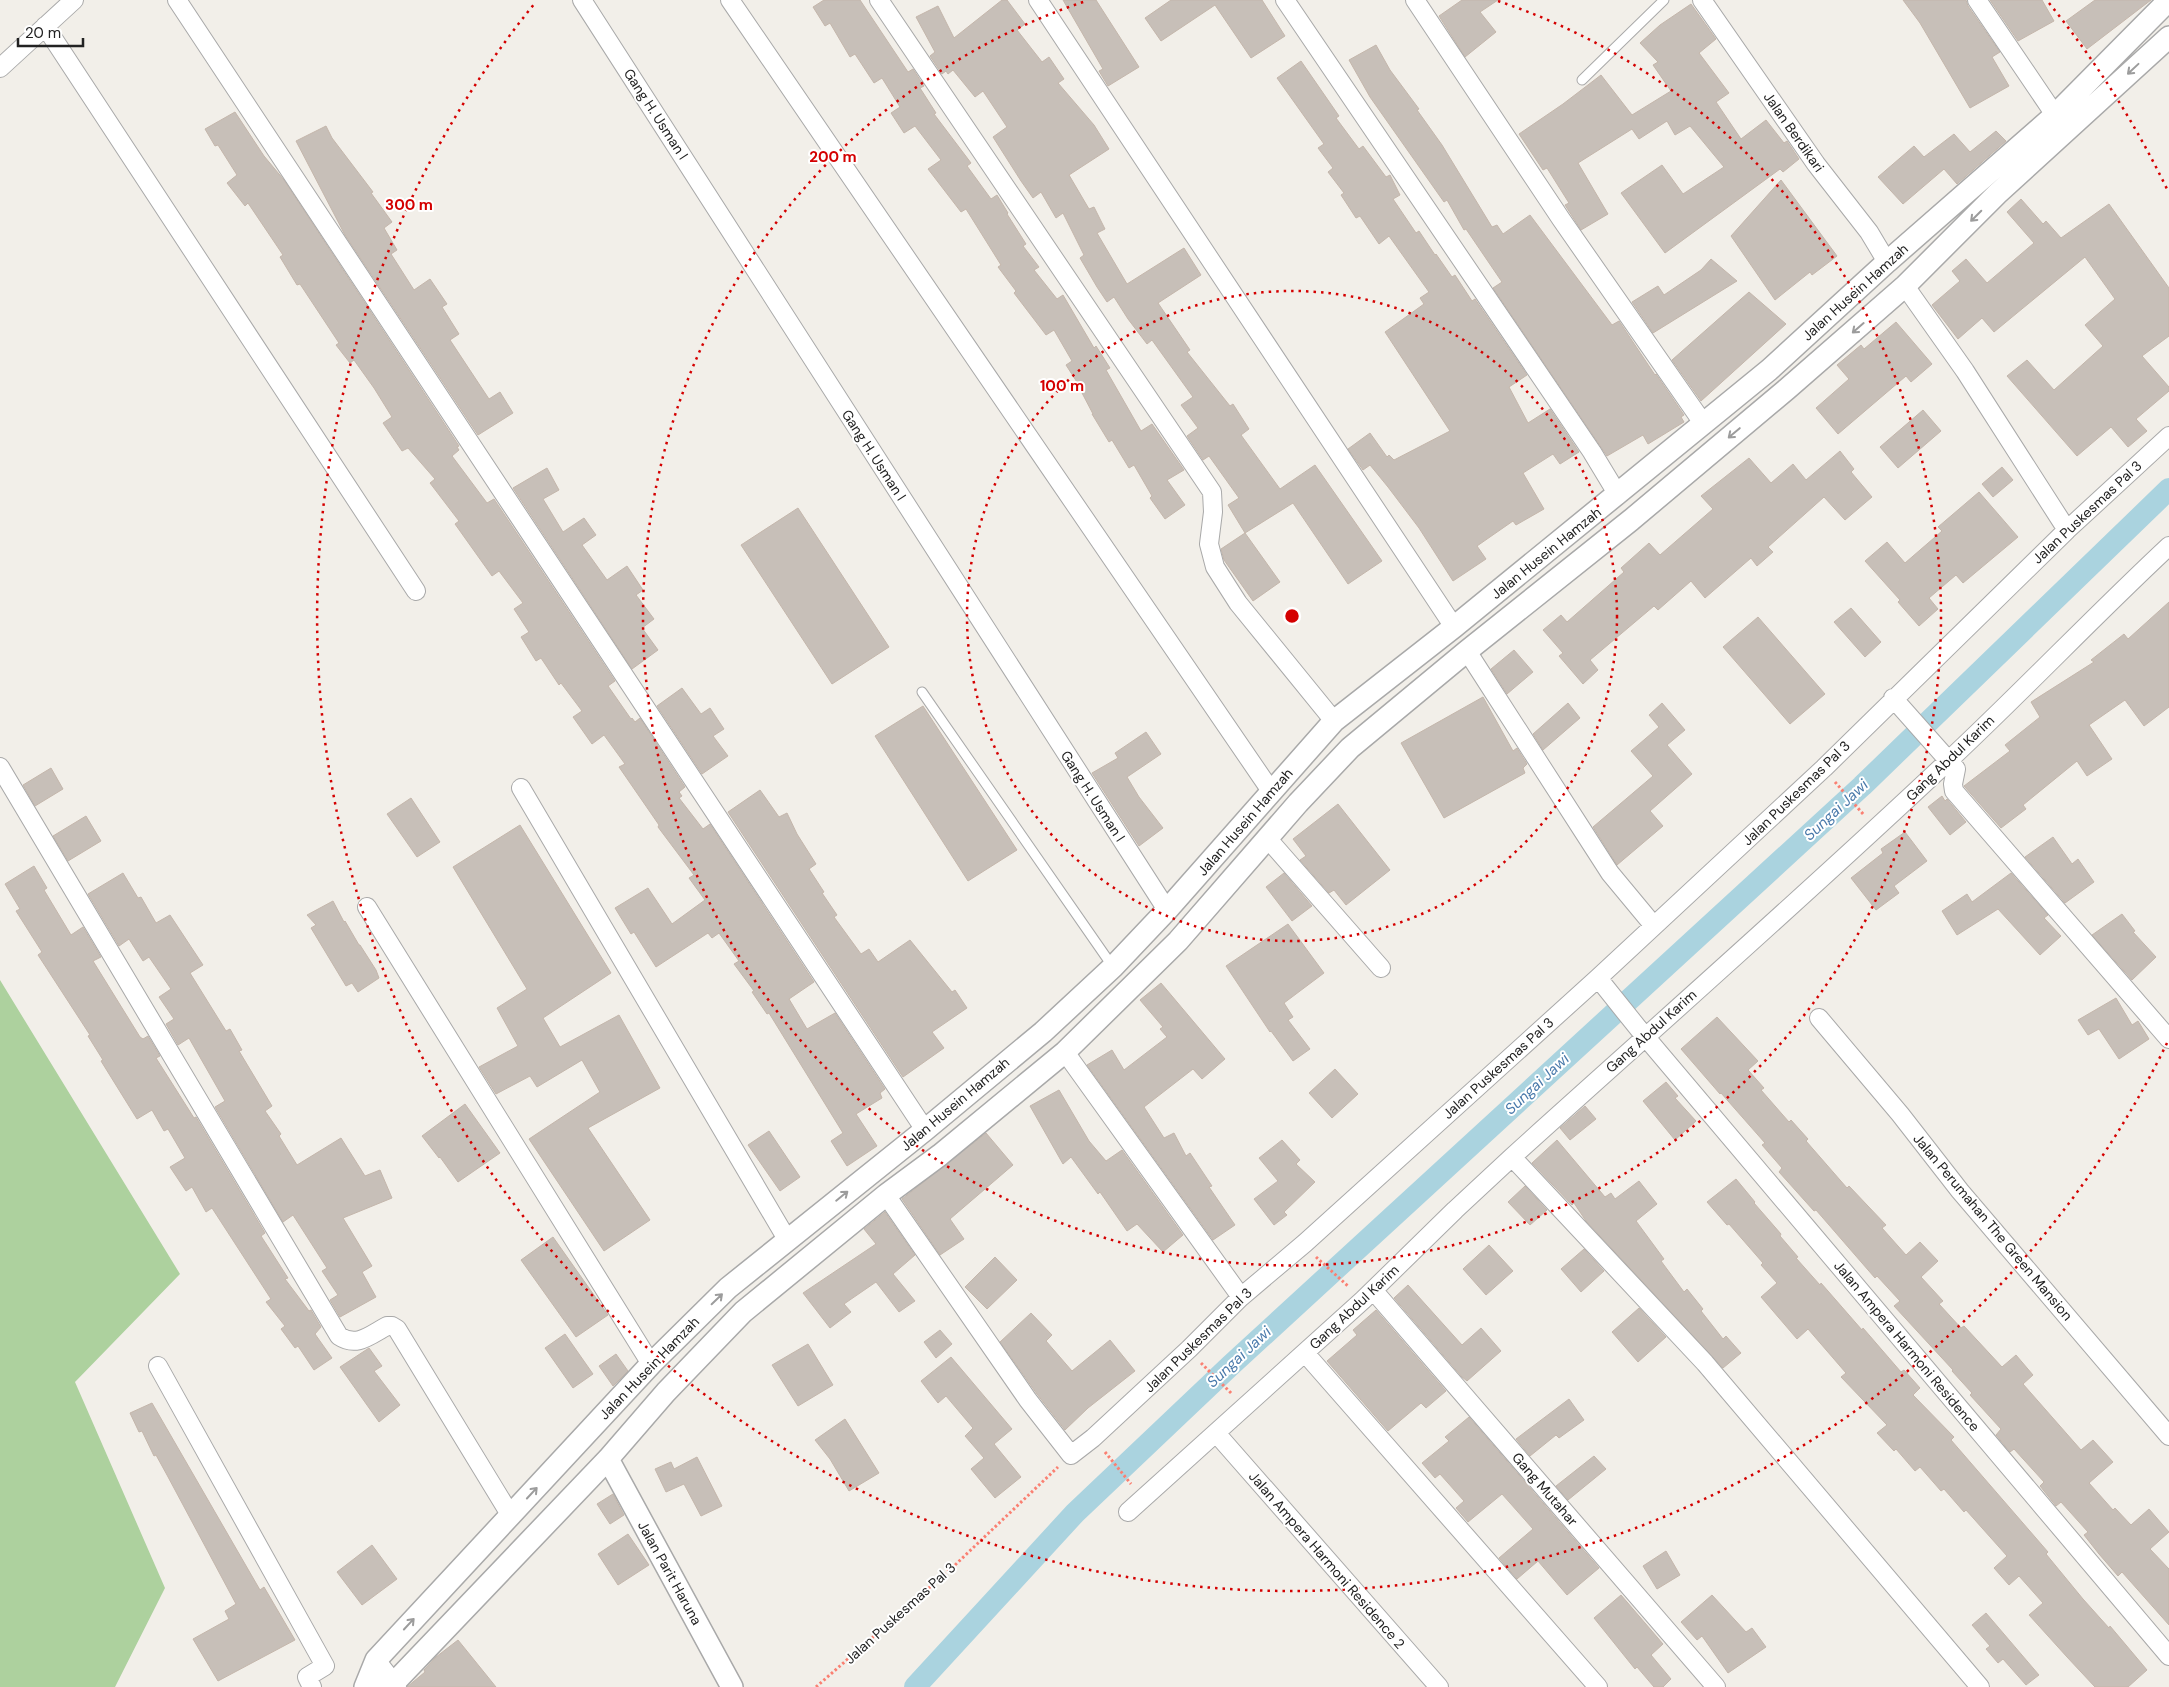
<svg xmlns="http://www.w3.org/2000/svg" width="2169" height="1687" font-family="'DM Sans',sans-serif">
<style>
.forest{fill:#add19e}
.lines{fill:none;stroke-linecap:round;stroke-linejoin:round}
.canal{stroke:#aad3df;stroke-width:22}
.building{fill:#c7bfb8;stroke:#c4b6ab}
.service-casing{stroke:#a9a9a9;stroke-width:11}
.minor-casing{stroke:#a9a9a9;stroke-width:20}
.tertiary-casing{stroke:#a9a9a9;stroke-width:24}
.path{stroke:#fa8072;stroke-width:3;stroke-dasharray:2.5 2.5;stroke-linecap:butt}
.service{stroke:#fff;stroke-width:9}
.minor{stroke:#fff;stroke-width:18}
.tertiary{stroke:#fff;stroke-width:21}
.oneway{stroke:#9c9c9c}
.ring{fill:none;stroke:#d40000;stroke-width:2.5;stroke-dasharray:2.5 5}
.labels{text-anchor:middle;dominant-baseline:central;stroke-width:4;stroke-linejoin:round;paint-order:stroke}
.street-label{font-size:14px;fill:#222;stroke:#fff}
.water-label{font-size:15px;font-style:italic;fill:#4a7aab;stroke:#fff}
.centre{fill:#d40000;stroke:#fff;stroke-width:2.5}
.ring-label{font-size:15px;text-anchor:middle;font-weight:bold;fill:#d40000;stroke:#fff;stroke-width:4;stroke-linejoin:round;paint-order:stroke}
</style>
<rect width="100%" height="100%" fill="#f2efe9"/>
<!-- forest -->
<path class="forest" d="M0 980 180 1274 75 1382 165 1588 115 1687H0Z"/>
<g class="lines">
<!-- canal -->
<path class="canal" d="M915 1687 1075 1513 1231 1365 1862 786 2169 489"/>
</g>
<!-- building -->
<path class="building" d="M824 0H860L908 72 913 69 924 86 920 88 936 113 934 114 971 163 967 166 991 199 997 195 1008 213 1007 214 1026 244 1023 246 1039 267 1034 270 1057 299 1063 295 1094 348 1096 346 1110 368 1106 370 1141 431 1152 424 1184 470 1167 480 1185 505 1165 519 1150 498 1152 496 1134 465 1129 468 1112 440 1109 442 1092 414H1093L1081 391 1082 390 1066 365 1072 361 1054 330 1046 335 1014 293 1016 291 998 267 1001 265 966 209 961 212 928 169 941 160 915 126 904 133 891 113 900 107 882 78 874 83 855 54 850 57 830 23 825 26 813 7Z
M1002 0H1007L1025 24 1017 30 1042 62 1049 57 1064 79 1058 83 1094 125 1109 149 1069 175 1089 209 1094 207 1105 229 1097 233 1127 284 1184 248 1201 275 1158 303 1190 350 1187 352 1230 406 1233 404 1249 429 1241 435 1280 489 1315 465 1382 561 1348 584 1293 503 1245 533 1228 505 1239 498 1209 456 1203 460 1187 436 1198 428 1181 405 1193 397 1152 340 1147 344 1128 319 1114 297 1107 302 1097 287 1080 258 1084 255 1063 213 1056 218 1041 192 1033 198 1021 181 993 137 1007 127 983 91 975 97 953 70 948 74 946 71 942 74 930 56 935 52 916 17 938 6 954 38Z
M1063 0H1096L1139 67 1108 86 1099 71 1103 69Z
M1171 0H1262L1285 36 1251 58 1215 5 1161 41 1145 18Z
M1462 0H1498L1480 12 1496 32 1465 57 1439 16Z
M1903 0H1966L1968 6 2000 52 1992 57 2009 86 1970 108 1920 23Z
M1990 0H2042L2054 21 2018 41Z
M2095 0H2151L2087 49 2066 21Z
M1691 4 1716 39 1699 53 1729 93 1716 102 1741 139 1766 120 1784 143 1787 141 1799 159 1783 172 1780 169 1665 253 1621 193 1662 165 1683 194 1724 167 1690 126 1675 135 1667 121 1639 139 1632 129 1578 163 1608 214 1581 230 1565 205 1569 203 1547 168 1543 170 1519 134 1563 104 1601 75 1632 115 1671 91 1653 65 1658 62 1640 43 1660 25Z
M1376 45 1390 70 1419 109 1417 110 1442 145 1492 227 1497 225 1503 234 1530 215 1612 325 1619 321 1655 375 1656 374 1684 415 1681 417 1684 422 1648 444 1643 435 1607 456 1493 288 1502 282 1466 229 1464 230 1447 200 1444 202 1370 97 1349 60Z
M1301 61 1339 116 1336 118 1359 149 1363 146 1386 177 1390 175 1400 195 1393 199 1416 233 1419 231 1435 255 1436 254 1452 277 1455 275 1472 301 1475 299 1527 375 1509 387 1528 423 1550 409 1579 452 1560 464 1553 454 1523 473 1544 509 1516 525 1513 521 1477 546 1486 559 1453 581 1419 528 1388 487 1370 465 1363 470 1348 449 1370 433 1387 457 1389 455 1394 460 1450 431 1385 332 1424 304 1420 298 1429 292 1389 236 1379 244 1360 216 1356 218 1341 195 1344 193 1328 172 1333 168 1318 148 1324 144 1277 78Z
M235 112 264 156 284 180 459 446 457 447 459 450 452 456 487 503 494 499 615 681 608 686 631 719 632 718 635 722 640 718 685 787 679 792 682 796 679 798 703 829 710 824 814 982 789 999 807 1029 835 1013 885 1089 880 1093 882 1098 856 1114 877 1146 847 1166 831 1141 843 1133 769 1013 767 1014 752 992 754 991 734 964 739 961 719 933 712 938 708 933 656 967 634 932 631 934 615 908 648 888 672 924 705 900 689 878 694 875 658 827 659 825 619 767 625 764 604 735 592 744 573 717 582 711 561 683 559 685 541 658 536 661 521 637 529 632 514 609 523 603 499 571 492 576 455 524 459 521 430 483 435 479 408 448 402 451 383 423 392 417 374 388 354 360 350 363 336 345 339 343 300 284 297 285 280 257 283 255 248 203 245 206 227 183 237 175 218 145 215 146 205 129Z
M326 126 332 138 373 192 371 193 392 222 384 228 397 250 391 254 414 290 430 279 447 304 442 307 459 334 450 340 489 399 500 392 513 413 478 435 345 235 296 141Z
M1996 131 2006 141 1957 184 1944 169 1903 204 1878 177 1914 146 1924 157 1954 134 1970 152Z
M1781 180 1837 256 1812 275 1810 272 1775 300 1731 236Z
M2021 199 2043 224 2046 221 2061 238 2109 204 2169 288V336L2142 356 2169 387V391L2136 419 2147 431 2128 447 2111 427 2077 456 2007 376 2027 360 2054 390 2103 346 2085 325 2115 299 2085 257 1994 332 1982 318 1958 339 1932 305 1960 281 1952 271 1966 259 1987 283 2034 243 2007 212Z
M1711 259 1737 281 1653 333 1632 302 1658 286 1664 295 1701 270Z
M1749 292 1786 324 1701 401 1672 360Z
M1896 322 1932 364 1911 382 1906 376 1838 434 1816 408 1849 379 1837 365 1861 345 1864 349Z
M1923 410 1941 431 1898 468 1880 447Z
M1840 451 1854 469 1851 472 1872 497 1845 520 1824 497 1768 547 1773 552 1757 566 1751 558 1705 598 1691 581 1658 610 1654 606 1590 660 1598 670 1583 684 1559 656 1563 653 1543 630 1561 615 1567 622 1624 572 1621 568 1649 543 1660 555 1713 509 1701 496 1749 458 1771 483 1793 464 1806 480Z
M2002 467 2013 480 1993 497 1982 484Z
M547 468 559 490 543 499 563 532 584 518 596 535 582 545 607 580 627 566 643 590 636 595 654 619 642 628 658 650 632 669 513 488Z
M1979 492 2018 537 1963 583 1956 575 1929 598 1938 609 1919 626 1898 602 1900 600 1865 561 1887 542 1905 563 1942 531 1938 527Z
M798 508 889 647 832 684 741 545Z
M1245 533 1280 582 1253 601 1224 560 1221 549Z
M2169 602V707L2144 726 2125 700 2089 725 2112 759 2087 776 2077 761 2023 805 2026 809 2001 828 1964 786 2010 751 2005 745 2040 717 2031 702 2094 662 2091 660 2124 634 2128 639Z
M1851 608 1881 642 1865 657 1834 622Z
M1758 617 1825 694 1790 724 1723 647Z
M1514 650 1533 672 1507 694 1491 669Z
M682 688 701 714 710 708 724 729 713 736 728 756 702 774 657 706Z
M1483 697 1513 751 1517 748 1527 764 1523 768 1525 773 1444 818 1401 743Z
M1568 703 1580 718 1543 750 1533 734Z
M1662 703 1685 730 1667 745 1692 774 1650 811 1663 826 1617 865 1593 827 1653 776 1631 751 1659 727 1649 715Z
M923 706 1017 850 968 881 875 736Z
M1146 732 1161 754 1127 777 1139 797 1163 828 1139 846 1092 773 1118 758 1115 753Z
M51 768 63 789 35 806 23 785Z
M760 790 779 817 787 813 797 834 816 864 809 869 824 892 822 893 837 915 834 917 861 954 869 949 878 962 910 940 952 992 955 990 967 1008 932 1032 944 1048 903 1077 728 812Z
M1942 796 1945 801 1947 799 1966 822 1950 835 1928 807Z
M411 798 440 842 417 857 387 814Z
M1338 804 1390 870 1346 905 1334 890 1329 893 1300 860 1306 856 1293 839Z
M86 816 101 841 68 861 53 836Z
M520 825 611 973 543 1018 560 1047 619 1015 660 1088 588 1128 650 1220 604 1251 529 1139 600 1092 582 1060 537 1087 530 1076 496 1094 479 1067 518 1046 497 1008 527 989 453 867Z
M1905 832 1927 861 1894 886 1899 893 1876 910 1851 878 1883 853 1881 849Z
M2053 837 2072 864 2078 859 2094 882 2065 903 2025 857Z
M34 866 47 888 44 890 71 935 83 927 101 957 93 961 140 1037 143 1039 148 1036 160 1056 156 1058 194 1118 196 1117 265 1233 261 1236 288 1278 285 1279 309 1311 311 1310 321 1327 315 1334 332 1358 314 1370 298 1346 295 1348 281 1329 285 1326 266 1302 271 1299 212 1208 206 1212 192 1187 186 1191 170 1167 185 1158 168 1129 164 1131 152 1110 137 1119 101 1061 103 1060 88 1036 90 1035 38 955 42 952 16 911 20 909 5 884Z
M123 873 138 898 141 897 156 923 170 915 203 965 190 973 226 1031 230 1029 242 1050 239 1051 272 1106 265 1111 281 1134 279 1136 297 1165 341 1138 365 1176 380 1170 392 1198 343 1218 372 1266 362 1272 376 1297 340 1317 330 1300 338 1295 322 1271 327 1268 293 1215 283 1222 215 1107 225 1101 189 1038 178 1045 166 1024 174 1019 159 997 171 989 149 957 143 961 129 939 119 946 88 894Z
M1284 873 1312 906 1292 921 1266 887Z
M2011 873 2048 915 2044 918 2061 936 2040 955 1998 909 1957 935 1942 911 1967 894 1972 902Z
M333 901 344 922 345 921 359 945H360L376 970 379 978 358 992 352 983 346 986 311 928 316 925 307 915Z
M2122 914 2135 931 2133 932 2156 957 2132 980 2092 935Z
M1288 924 1324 973 1284 1003 1293 1017 1288 1020 1310 1049 1293 1061 1271 1031 1270 1032 1226 966Z
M1161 983 1225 1059 1202 1079 1193 1069 1144 1107 1164 1138 1174 1133 1186 1156 1190 1153 1212 1186 1209 1187 1235 1225 1213 1240 1087 1065 1112 1050 1124 1070 1167 1037 1160 1029 1163 1027 1140 1000Z
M2116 998 2132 1025 2138 1021 2149 1039 2119 1059 2099 1029 2088 1035 2078 1020Z
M1717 1017 1758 1061 1748 1070 1764 1088 1761 1090 1789 1122 1791 1120 1808 1139 1806 1141 1847 1188 1849 1186 1886 1225 1882 1228 1906 1255 1920 1242 1938 1261 1921 1277 1943 1301 1939 1304 1961 1328 1964 1326 2002 1367 2016 1355 2033 1375 2023 1384 2081 1450 2093 1440 2113 1462 2089 1483 2113 1510 2115 1508 2131 1525 2149 1509 2169 1532 2150 1549 2169 1569V1625L2122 1572 2118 1576 2099 1554 2084 1535 2088 1532 2061 1502 2056 1506 2040 1486 2044 1482 2014 1449 2010 1452 1996 1435 2001 1429 1970 1395 1972 1393 1952 1371 1953 1370 1894 1306 1900 1301 1877 1276 1875 1278 1816 1210 1814 1211 1779 1172 1782 1168 1762 1145 1765 1143 1721 1093 1720 1094 1681 1049Z
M1335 1069 1358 1094 1332 1118 1309 1093Z
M1666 1082 1678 1096 1675 1098 1696 1121 1675 1140 1643 1101Z
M1059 1090 1089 1141 1106 1161 1122 1150 1183 1235 1163 1252 1137 1224 1127 1231 1100 1192 1098 1194 1071 1157 1063 1164 1030 1106Z
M465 1104 500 1153 458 1182 440 1157 439 1158 422 1136Z
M1585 1106 1596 1119 1570 1140 1560 1128Z
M769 1131 800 1177 780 1191 748 1145Z
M986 1133 1013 1165 950 1219 964 1239 940 1255 902 1199Z
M1282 1140 1300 1160 1296 1164 1315 1182 1284 1212 1287 1215 1274 1225 1254 1199 1278 1181 1259 1158Z
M1557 1140 1605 1197 1611 1193 1615 1199 1639 1181 1657 1204 1636 1221 1664 1259 1661 1261 1684 1292 1687 1289 1703 1309 1701 1311 1723 1339 1726 1336 1741 1353 1723 1368 1586 1221 1574 1203 1572 1205 1532 1163Z
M1736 1179 1755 1202 1754 1203 1781 1234 1780 1236 1798 1257 1796 1258 1820 1285 1821 1283 1862 1330 1863 1328 1901 1372 1904 1370 1920 1388 1913 1395 1954 1437 1951 1440 2048 1552 2046 1554 2083 1599 2109 1628 2110 1626 2147 1670 2128 1687H2095L2067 1657 2029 1615 2043 1603 2019 1576 2009 1585 1994 1568 2007 1556 1966 1510 1964 1512 1944 1489 1941 1491 1920 1467 1915 1471 1896 1449 1894 1451 1877 1433 1887 1425 1841 1377 1846 1373 1808 1329 1797 1339 1761 1297 1777 1283 1761 1265 1763 1263 1729 1224 1727 1225 1707 1202Z
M1525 1186 1547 1210 1530 1225 1508 1202Z
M885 1212 915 1255 893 1274 915 1301 899 1312 876 1282 844 1304 851 1312 830 1328 803 1293 876 1244 864 1229Z
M553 1237 608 1315 576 1337 521 1260Z
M1489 1245 1513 1271 1486 1295 1463 1269Z
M1584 1249 1604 1271 1581 1292 1561 1269Z
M995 1257 1017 1280 987 1309 965 1287Z
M1408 1285 1462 1345 1481 1328 1501 1351 1467 1381 1462 1377 1394 1298Z
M1639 1308 1666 1337 1638 1362 1612 1332Z
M1376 1310 1446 1391 1426 1408 1421 1403 1388 1431 1327 1361 1357 1335 1353 1330Z
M1031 1313 1052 1335 1046 1341 1072 1371 1110 1340 1135 1371 1088 1408 1065 1430 1037 1394 1000 1342Z
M940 1330 952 1344 936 1358 924 1342Z
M565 1334 593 1374 573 1388 545 1348Z
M808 1344 833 1385 798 1406 772 1365Z
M369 1348 382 1366 374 1371 400 1405 379 1422 340 1367Z
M616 1354 628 1371 613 1386 599 1366Z
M951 1357 1012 1429 994 1444 1021 1477 995 1498 971 1469 984 1458 965 1436 973 1428 946 1396 938 1403 921 1381Z
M1569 1399 1584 1420 1559 1438 1556 1435 1530 1456 1516 1439Z
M152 1403 260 1590 264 1587 295 1640 218 1681 193 1639 229 1619 225 1611 236 1604 167 1475 156 1455 154 1456 142 1431 139 1432 130 1413Z
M1469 1417 1599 1568 1567 1595 1538 1561 1517 1579 1499 1558 1533 1529 1502 1494 1468 1522 1456 1508 1464 1501 1440 1474 1435 1478 1422 1463 1449 1441 1445 1437Z
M845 1419 879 1473 849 1491 830 1459 815 1440Z
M1594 1456 1606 1469 1568 1500 1556 1486Z
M697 1457 722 1506 701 1516 684 1484 666 1492 655 1469 671 1462 674 1469Z
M613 1494 624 1515 610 1524 597 1504Z
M628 1534 649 1565 618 1585 598 1554Z
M372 1545 397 1579 362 1605 337 1572Z
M1666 1551 1680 1575 1657 1589 1643 1566Z
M1621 1595 1663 1644 1651 1655 1671 1679 1663 1687H1654L1637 1667 1635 1669 1594 1618Z
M1712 1595 1746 1632 1752 1628 1766 1647 1728 1673 1702 1636 1697 1640 1681 1622Z
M1986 1613 2039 1675 2026 1685 2003 1659 1998 1663 1986 1649 1990 1646 1972 1625Z
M458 1640 496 1687H407L425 1672 424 1670 436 1657Z"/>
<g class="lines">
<!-- service casing -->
<g class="service-casing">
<path id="service" d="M1582 80 1664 0
M922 692 1113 967"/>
</g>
<!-- minor casing -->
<g class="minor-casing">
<path id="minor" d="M177 0 925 1130
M582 0 1167 910
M730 0 1271 791
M879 0 1212 492 1213 512 1209 544 1215 567 1238 603 1334 721
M1038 0 1454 627
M1285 0 1592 452 1618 495
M1415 0 1561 219 1703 423
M1702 0 1816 164 1869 232 1887 262
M1977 0 2055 115
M45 26 416 591
M0 68 74 0
M1905 286 1965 371 2067 530
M1467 651 1610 873 1654 926
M1893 698 1956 769 1953 784 1954 791 2169 1039
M0 767 339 1336C357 1348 370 1335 387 1326H392L397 1329 511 1516
M521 788 788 1241
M1267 838 1381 968
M367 907 651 1364
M1598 978 1638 1028 2169 1656
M1819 1018 1900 1114 1960 1191 2169 1436
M1065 1052 1241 1297
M1512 1157 1705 1363 1980 1687
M886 1195 1028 1400 1071 1455 1093 1438 1189 1349 1241 1297 1305 1243 1598 978 1824 768 2067 530 2169 436
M1373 1290 1716 1687
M1305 1353 1598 1687
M158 1366 325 1666 307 1677 312 1687
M1216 1433 1439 1687
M1128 1512 1363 1300 1455 1210 1512 1157C1657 1026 1804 897 1946 763 2022 692 2093 617 2169 546
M376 1660 397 1687"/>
</g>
<!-- tertiary casing -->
<g class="tertiary-casing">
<path id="tertiary" d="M608 1459 732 1687
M365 1687 376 1660 651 1364 728 1288 925 1130 1043 1032 1113 967 1167 910 1334 721 1454 627 1769 370 1887 262 2055 115 2169 0
M384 1687 394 1683 608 1459 666 1392 743 1312 886 1195 940 1155 1065 1052 1178 941 1298 803 1350 748 1467 651 1631 520 1787 389 1905 286 1997 194 2169 37"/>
</g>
<!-- path -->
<path class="path" d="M1835 782 1864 815
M1316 1257 1349 1287
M1201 1363 1232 1394
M1105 1452 1131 1484
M816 1687 955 1565 1058 1467"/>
<!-- service -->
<use href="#service" class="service"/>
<!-- minor -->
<use href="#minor" class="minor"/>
<!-- tertiary -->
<use href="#tertiary" class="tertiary"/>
</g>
<!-- one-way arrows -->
<defs><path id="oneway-shaft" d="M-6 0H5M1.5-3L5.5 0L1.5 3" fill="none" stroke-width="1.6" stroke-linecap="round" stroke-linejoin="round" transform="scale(1.25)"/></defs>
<g class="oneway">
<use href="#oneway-shaft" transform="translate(2133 69) rotate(137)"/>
<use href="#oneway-shaft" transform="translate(1976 216) rotate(135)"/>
<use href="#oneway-shaft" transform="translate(1858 328) rotate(139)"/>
<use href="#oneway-shaft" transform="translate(1734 433) rotate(140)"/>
<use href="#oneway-shaft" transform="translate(842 1196) rotate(-39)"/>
<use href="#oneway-shaft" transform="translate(717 1299) rotate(-44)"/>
<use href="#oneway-shaft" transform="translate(532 1493) rotate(-47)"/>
<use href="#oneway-shaft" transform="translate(409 1624) rotate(-47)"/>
</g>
<!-- distance rings -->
<g class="ring">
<circle cx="1292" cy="616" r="325"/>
<path d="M1498 1A649 649 0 1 1 1086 1"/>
<path d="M2167 1043A974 974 0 1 1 535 3M2049 3A974 974 0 0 1 2167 189"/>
</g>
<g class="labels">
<!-- street labels -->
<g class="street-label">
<text transform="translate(656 114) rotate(57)">Gang H. Usman I</text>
<text transform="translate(1794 132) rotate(55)">Jalan Berdikari</text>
<text transform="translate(1855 292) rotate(-42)">Jalan Husein Hamzah</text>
<text transform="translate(874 455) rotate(57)">Gang H. Usman I</text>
<text transform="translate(2087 512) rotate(-43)">Jalan Puskesmas Pal 3</text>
<text transform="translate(1546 553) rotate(-39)">Jalan Husein Hamzah</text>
<text transform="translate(1950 758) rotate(-44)">Gang Abdul Karim</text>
<text transform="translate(1796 793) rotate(-44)">Jalan Puskesmas Pal 3</text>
<text transform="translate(1093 796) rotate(57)">Gang H. Usman I</text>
<text transform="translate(1245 822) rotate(-49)">Jalan Husein Hamzah</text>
<text transform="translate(1651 1031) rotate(-42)">Gang Abdul Karim</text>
<text transform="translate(1498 1068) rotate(-42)">Jalan Puskesmas Pal 3</text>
<text transform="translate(955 1104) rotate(-40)">Jalan Husein Hamzah</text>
<text transform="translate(1993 1227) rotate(50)">Jalan Perumahan The Green Mansion</text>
<text transform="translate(1354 1307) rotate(-43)">Gang Abdul Karim</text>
<text transform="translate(1198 1340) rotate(-44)">Jalan Puskesmas Pal 3</text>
<text transform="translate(1907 1346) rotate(50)">Jalan Ampera Harmoni Residence</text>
<text transform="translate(649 1368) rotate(-46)">Jalan Husein Hamzah</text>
<text transform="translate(1545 1489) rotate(49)">Gang Mutahar</text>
<text transform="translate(1327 1560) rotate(49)">Jalan Ampera Harmoni Residence 2</text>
<text transform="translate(670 1573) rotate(61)">Jalan Parit Haruna</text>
<text transform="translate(900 1613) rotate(-42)">Jalan Puskesmas Pal 3</text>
</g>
<!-- water labels -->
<g class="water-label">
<text transform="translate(1836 810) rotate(-43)">Sungai Jawi</text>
<text transform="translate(1537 1084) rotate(-43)">Sungai Jawi</text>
<text transform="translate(1239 1357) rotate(-43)">Sungai Jawi</text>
</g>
</g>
<circle cx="1292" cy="616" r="8" class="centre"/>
<g class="ring-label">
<text x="833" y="162">200 m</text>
<text x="409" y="210">300 m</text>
<text x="1062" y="391">100 m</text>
</g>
<!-- scale -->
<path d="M18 38v8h65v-8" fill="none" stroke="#222222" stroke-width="2.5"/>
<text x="25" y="38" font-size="15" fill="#222222" stroke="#ffffff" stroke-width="4" paint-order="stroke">20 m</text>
</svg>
